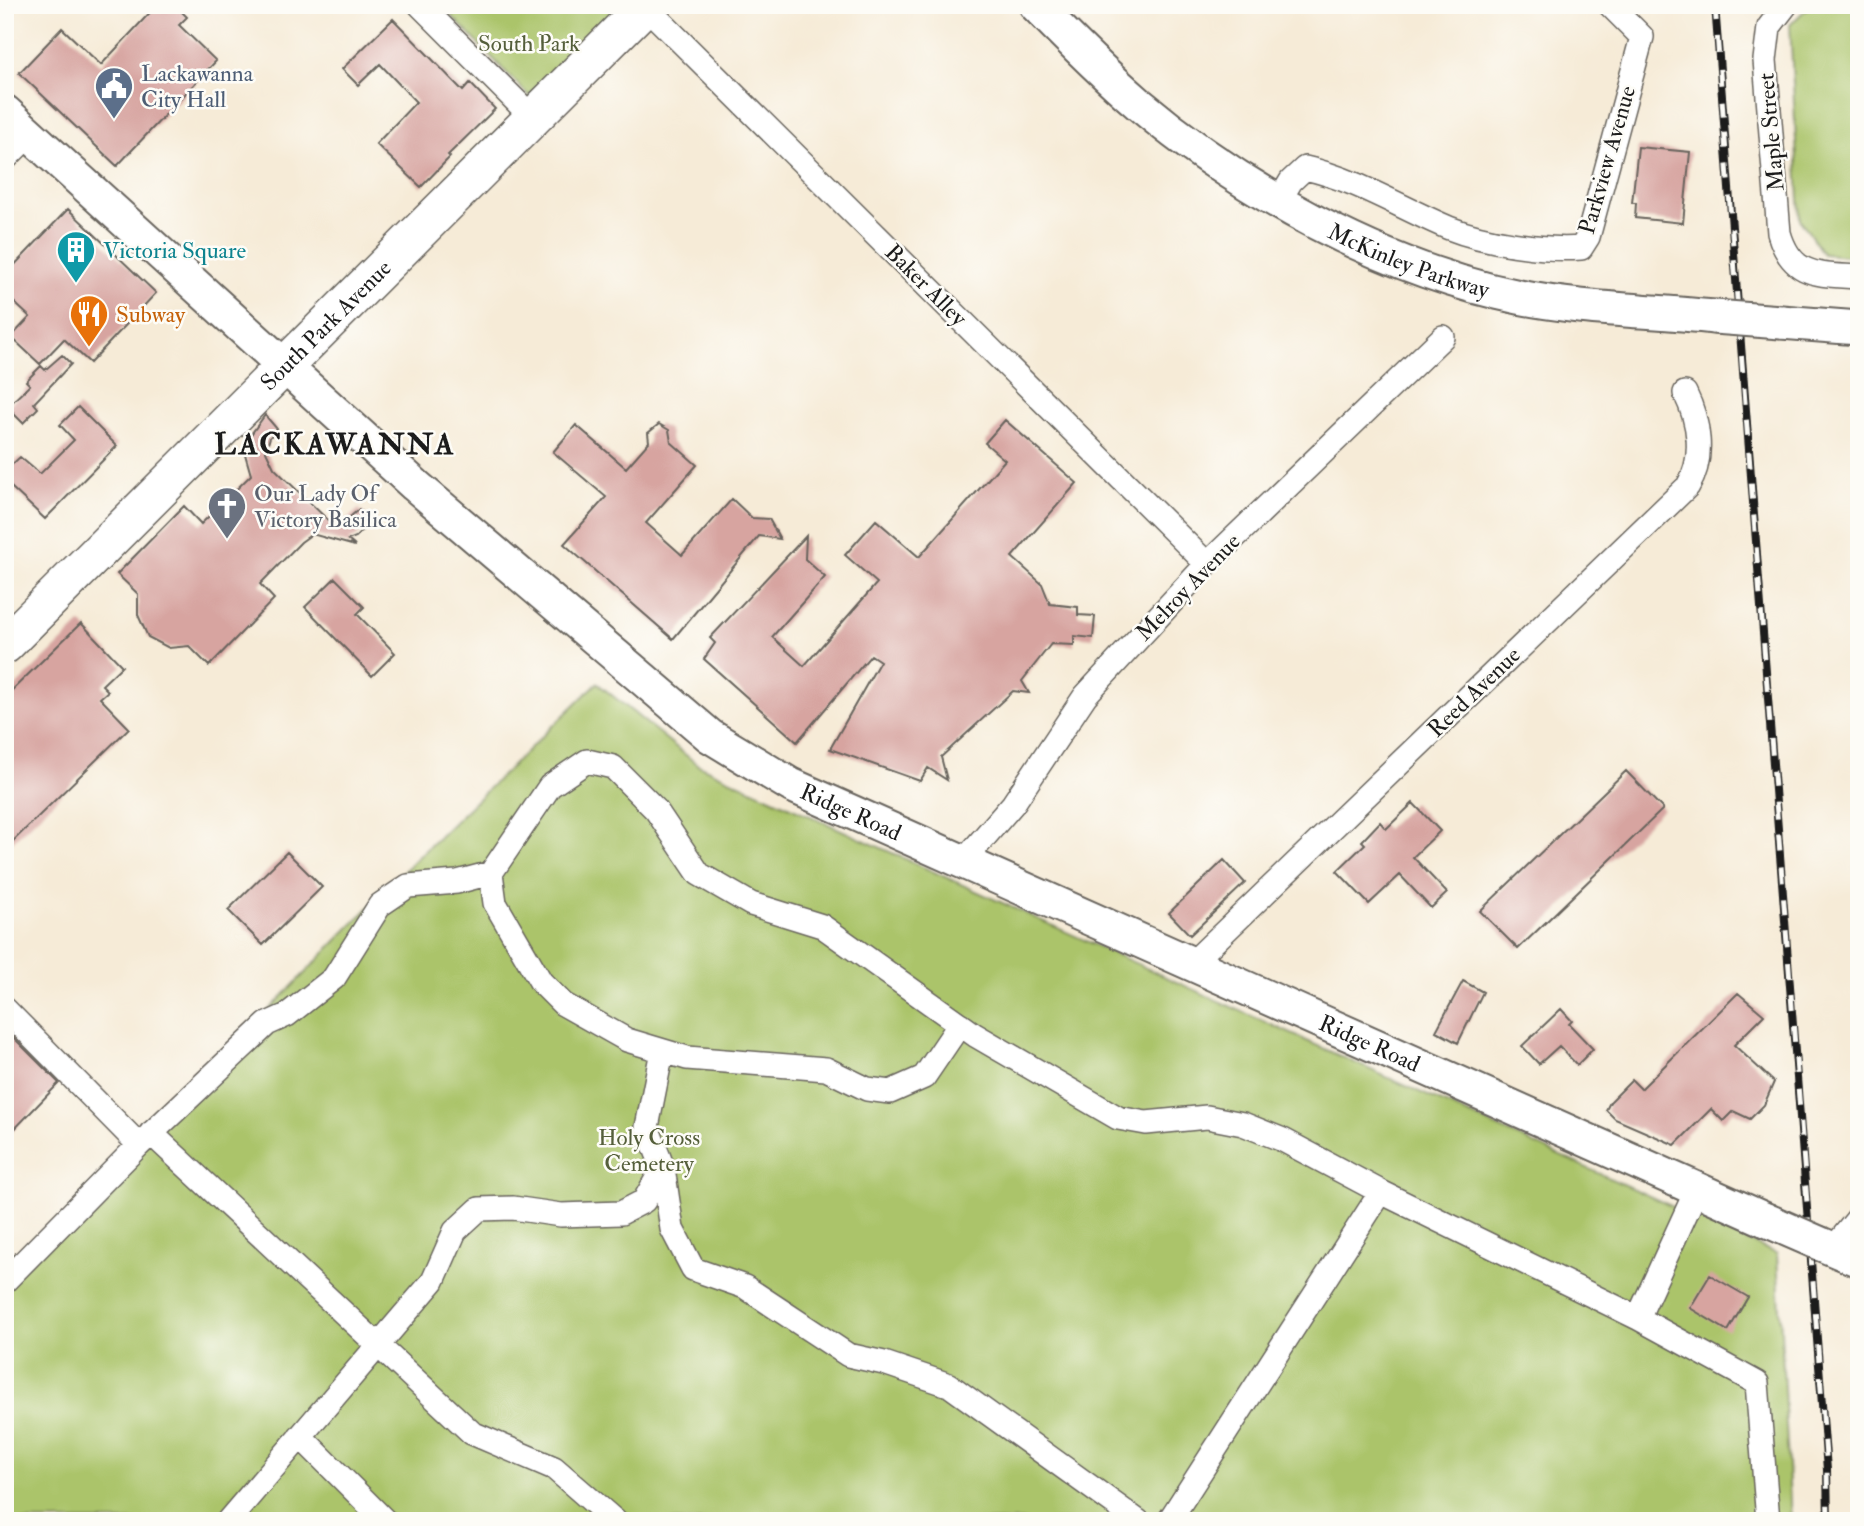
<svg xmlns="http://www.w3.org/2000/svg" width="1864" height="1526" font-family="'IM FELL Double Pica',serif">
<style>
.green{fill:#abc46a;stroke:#647043;stroke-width:2}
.building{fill:#d7a4a0}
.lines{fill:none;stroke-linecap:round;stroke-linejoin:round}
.street-casing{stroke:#68645d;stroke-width:26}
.secondary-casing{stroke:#68645d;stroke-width:37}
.primary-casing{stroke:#68645d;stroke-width:40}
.street{stroke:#fff;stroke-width:23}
.secondary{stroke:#fff;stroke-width:33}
.primary{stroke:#fff;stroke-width:37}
.rail-casing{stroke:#1c1c1c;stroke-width:8}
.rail{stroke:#fdfcf7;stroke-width:5;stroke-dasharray:16;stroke-linecap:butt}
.secondary-bridge-casing{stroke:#68645d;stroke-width:37;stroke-linecap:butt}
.secondary-bridge{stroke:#fff;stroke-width:33}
.labels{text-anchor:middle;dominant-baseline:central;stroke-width:5;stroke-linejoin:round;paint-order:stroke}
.park-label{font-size:23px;fill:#555f3b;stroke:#fdfcf7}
.service-label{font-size:23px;fill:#4e5e75;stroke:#fdfcf7;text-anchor:start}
.street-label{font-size:23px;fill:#1c1c1c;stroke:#fdfcf7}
.culture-label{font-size:23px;fill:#0d838f;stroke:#fdfcf7;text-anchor:start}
.food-label{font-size:23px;fill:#c56008;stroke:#fdfcf7;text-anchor:start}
.worship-label{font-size:23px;fill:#5b616d;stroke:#fdfcf7;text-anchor:start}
.district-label{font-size:30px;font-weight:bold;letter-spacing:2px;fill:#1c1c1c;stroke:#fdfcf7}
</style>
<rect width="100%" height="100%" fill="#fdfcf7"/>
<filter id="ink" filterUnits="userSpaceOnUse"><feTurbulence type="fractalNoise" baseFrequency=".0143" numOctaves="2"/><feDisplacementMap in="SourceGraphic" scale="14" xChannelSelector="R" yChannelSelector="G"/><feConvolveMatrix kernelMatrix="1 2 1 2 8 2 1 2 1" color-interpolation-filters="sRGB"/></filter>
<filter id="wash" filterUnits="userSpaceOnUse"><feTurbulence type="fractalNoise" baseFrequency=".00686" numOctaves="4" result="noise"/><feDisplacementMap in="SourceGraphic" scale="28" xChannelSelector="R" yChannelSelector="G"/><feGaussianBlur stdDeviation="1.57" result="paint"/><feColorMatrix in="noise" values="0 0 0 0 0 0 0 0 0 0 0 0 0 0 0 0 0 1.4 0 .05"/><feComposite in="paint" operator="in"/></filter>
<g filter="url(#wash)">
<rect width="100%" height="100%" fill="#f6ebd7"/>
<!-- green -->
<path class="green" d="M441 5H622L529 96Z
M1810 5H1859V257L1823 254 1800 219 1790 25Z
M597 683 698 765 1777 1254 1791 1521H5V1282L410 865Z"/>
<g id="blocks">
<!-- building -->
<path class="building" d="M157 5H175L187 17 179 25 216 61 117 166 19 73 62 28 101 65Z
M393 19 463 91 470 83 495 109 448 155 450 157 421 187 376 144 416 102 380 64 358 85 342 69Z
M1638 147 1690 152 1683 223 1635 218 1636 203H1632Z
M68 209 156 293 90 363 64 339 40 364 11 337 30 317 5 294V275Z
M62 355 71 364 34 403 38 408 23 423 7 407 30 385 26 381 41 366 45 370Z
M78 407 117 446 45 519 11 487 5 480V471L20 457 40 474 74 440 60 425Z
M265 415 277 429 270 437 266 451 274 468 332 524 343 523 359 509 371 521 356 537 348 540 355 546 312 534 301 542 260 584 274 599 209 666 189 646 169 648 148 637 138 615V594L117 574 184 506 201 524 251 475 245 454 247 440Z
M1005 420 1077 483 1012 557 1042 584 1050 604 1078 607V615L1095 616 1093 638 1074 636V645L1051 644 1022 681 1029 693 1013 691 941 757 947 780 928 768 920 781 830 749 880 661 871 655 797 742 704 659 715 643 710 638 806 536 805 559 825 577 772 637 804 666 877 583 845 555 876 520 919 557 1005 460 985 443Z
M659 424 669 430 671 442 697 465 646 523 682 555 732 499 752 518 769 519 780 539 759 536 673 639 564 544 606 497 553 452 576 425 626 468 649 442 648 433Z
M335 578 364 607 357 614 395 653 372 676 305 607Z
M81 623 122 666 102 685 108 691 100 698 129 728 5 849V697Z
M1626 771 1663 809 1518 949 1480 911Z
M1413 803 1440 831 1413 857 1447 893 1431 908 1400 875 1369 904 1337 871 1365 844 1362 841 1380 822 1386 829Z
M287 852 322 887 263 945 228 910Z
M1224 860 1245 883 1190 935 1169 913Z
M1463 981 1483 992 1458 1043 1436 1031Z
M1738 993 1764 1015 1734 1045 1774 1082 1764 1105 1750 1119 1733 1111 1723 1121 1711 1109 1675 1145 1615 1119 1606 1110 1610 1102 1632 1080 1641 1089Z
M1561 1009 1572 1021 1569 1024 1593 1049 1577 1065 1559 1046 1539 1064 1522 1046Z
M5 1029 59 1083 5 1139Z
M1710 1275 1748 1297 1728 1331 1690 1308Z"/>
</g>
</g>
<g filter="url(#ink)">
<use href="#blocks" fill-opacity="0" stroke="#68645d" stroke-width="2"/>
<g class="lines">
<!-- street casing -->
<g class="street-casing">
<path id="street" d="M420 5 532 117
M1786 5 1769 27 1765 60 1779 233C1792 278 1818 274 1859 277
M645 6 1207 564
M5 159 29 135
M1279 201 1291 181 1305 168C1356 179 1401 208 1449 228 1484 242 1544 251 1581 248L1588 237 1642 37 1610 5
M962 863 1013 804 1085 696 1207 564 1443 337
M1189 966 1688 486C1705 458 1699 421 1685 393
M5 1009 139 1145 5 1281
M960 1024 924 1077 890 1092 867 1089 826 1069 687 1058 627 1040 563 1004 541 982 495 903 491 873 550 786 587 761 613 767 656 810 699 874 751 904 822 926 975 1035 1118 1118 1146 1123 1207 1117 1243 1124 1283 1140 1381 1192 1638 1318
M662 1051 647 1127 663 1168 672 1229 693 1269 745 1287 848 1355 884 1363 949 1385 1138 1521
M151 1133 472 1433 554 1468 615 1521
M139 1145 267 1024 287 1015 334 978 380 905 408 886 457 882 491 873
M1697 1189 1638 1318 1757 1383 1768 1521
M1833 1249 1859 1217
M300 1436 385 1521
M228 1521 433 1281 455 1231 479 1209 513 1208 561 1215 621 1213 644 1201 663 1168
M1169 1521 1381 1192"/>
</g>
<!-- secondary casing -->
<g class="secondary-casing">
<g id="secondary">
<path id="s1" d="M1036 5C1069 39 1103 73 1139 104 1243 192 1385 270 1519 297 1583 310 1649 310 1714 317"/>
<path id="s2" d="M5 112 415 485 710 736 791 785 1766 1220"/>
<path d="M1781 322 1859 328"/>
<path d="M1821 1244 1859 1260"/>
</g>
</g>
<!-- primary casing -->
<g class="primary-casing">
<g id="primary">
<path id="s3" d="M5 645 646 5"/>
</g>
</g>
<!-- street -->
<use href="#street" class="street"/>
<!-- secondary -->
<use href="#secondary" class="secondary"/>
<!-- primary -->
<use href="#primary" class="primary"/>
<!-- rail casing -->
<g class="rail-casing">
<path id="rail" d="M1715 5C1751 493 1791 981 1827 1470L1828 1521"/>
</g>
<!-- rail -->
<use href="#rail" class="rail"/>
<!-- secondary-bridge casing -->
<g class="secondary-bridge-casing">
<path id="secondary-bridge" d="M1714 317 1781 322
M1766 1220 1821 1244"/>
</g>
<!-- secondary-bridge -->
<use href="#secondary-bridge" class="secondary-bridge"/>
</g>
</g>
<!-- icons -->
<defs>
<g id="civic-pin" transform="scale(2.0125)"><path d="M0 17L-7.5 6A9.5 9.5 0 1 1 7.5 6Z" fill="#5c6f8a" stroke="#fdfcf7"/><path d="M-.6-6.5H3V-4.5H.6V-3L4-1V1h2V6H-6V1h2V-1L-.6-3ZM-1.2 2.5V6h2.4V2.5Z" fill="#fff"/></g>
<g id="building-pin" transform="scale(2.0125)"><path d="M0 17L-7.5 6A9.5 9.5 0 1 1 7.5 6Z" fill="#0f9aa8" stroke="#fdfcf7"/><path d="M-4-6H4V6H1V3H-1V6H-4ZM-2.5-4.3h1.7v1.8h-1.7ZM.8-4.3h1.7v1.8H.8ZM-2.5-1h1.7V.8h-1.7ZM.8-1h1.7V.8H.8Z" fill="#fff"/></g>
<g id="restaurant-pin" transform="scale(2.0125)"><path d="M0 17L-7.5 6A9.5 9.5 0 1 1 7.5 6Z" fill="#e8710a" stroke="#fdfcf7"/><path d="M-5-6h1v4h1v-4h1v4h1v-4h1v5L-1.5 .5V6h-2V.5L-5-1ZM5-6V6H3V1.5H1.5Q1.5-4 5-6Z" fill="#fff"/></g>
<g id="church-pin" transform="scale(2.0125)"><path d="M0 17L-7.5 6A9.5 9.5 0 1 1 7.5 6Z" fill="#6b7280" stroke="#fdfcf7"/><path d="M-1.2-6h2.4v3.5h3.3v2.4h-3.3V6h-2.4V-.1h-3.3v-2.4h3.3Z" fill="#fff"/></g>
</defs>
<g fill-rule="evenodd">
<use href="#civic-pin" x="114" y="86"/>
<use href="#building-pin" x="76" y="250"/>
<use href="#restaurant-pin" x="89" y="314"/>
<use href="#church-pin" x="227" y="506"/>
</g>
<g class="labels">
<!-- park labels -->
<g class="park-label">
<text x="529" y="43">South Park</text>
<text x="649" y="1137">Holy Cross<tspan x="649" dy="26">Cemetery</tspan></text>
</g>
<!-- service labels -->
<g class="service-label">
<text x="141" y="73">Lackawanna<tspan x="141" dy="26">City Hall</tspan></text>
</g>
<!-- street labels -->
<g class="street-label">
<text transform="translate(1771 132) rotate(-95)">Maple Street</text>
<text transform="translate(1607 160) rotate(-74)">Parkview Avenue</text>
<text stroke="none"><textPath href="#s1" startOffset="457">McKinley Parkway</textPath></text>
<text transform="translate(926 285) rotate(45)">Baker Alley</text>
<text stroke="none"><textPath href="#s3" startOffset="453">South Park Avenue</textPath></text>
<text transform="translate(1188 587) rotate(-46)">Melroy Avenue</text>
<text transform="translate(1474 692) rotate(-44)">Reed Avenue</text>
<text stroke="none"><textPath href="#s2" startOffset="1102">Ridge Road</textPath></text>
<text stroke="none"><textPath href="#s2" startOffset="1670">Ridge Road</textPath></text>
</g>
<!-- culture labels -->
<g class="culture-label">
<text x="103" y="250">Victoria Square</text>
</g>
<!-- food labels -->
<g class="food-label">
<text x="116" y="314">Subway</text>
</g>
<!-- worship labels -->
<g class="worship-label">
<text x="254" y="493">Our Lady Of<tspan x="254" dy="26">Victory Basilica</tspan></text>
</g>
<!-- district labels -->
<g class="district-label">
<text x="335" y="444">LACKAWANNA</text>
</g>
</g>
<!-- margin -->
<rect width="1864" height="1526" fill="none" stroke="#fdfcf7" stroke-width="28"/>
</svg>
